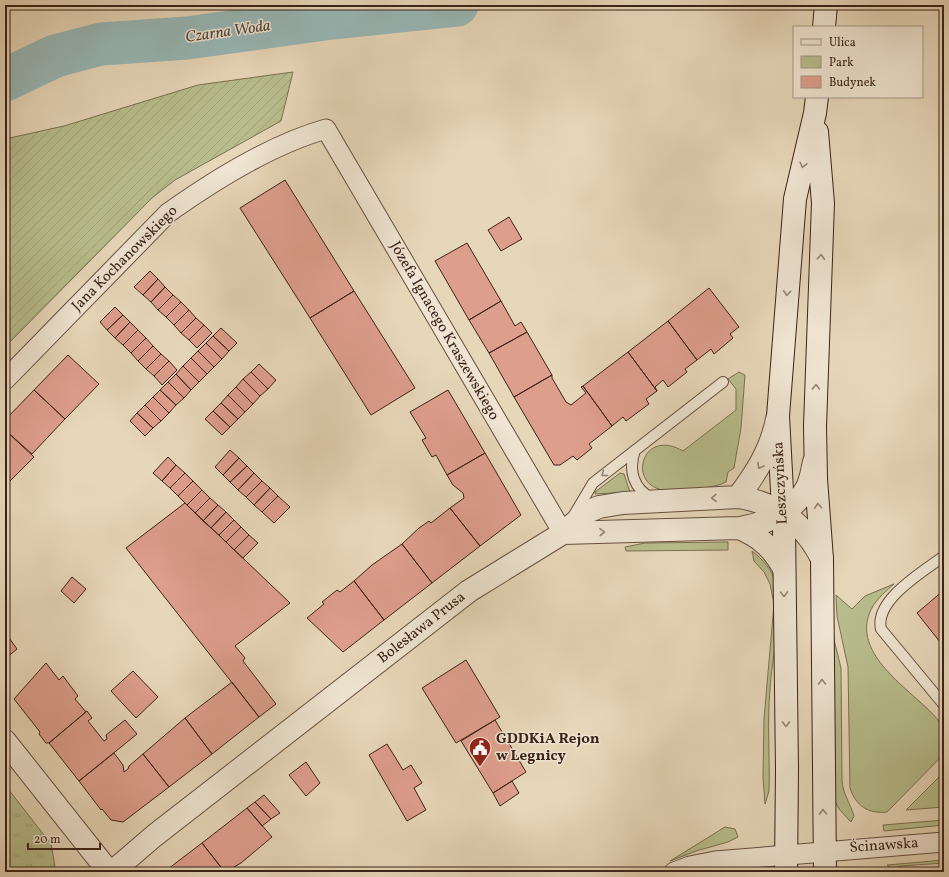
<svg xmlns="http://www.w3.org/2000/svg" width="949" height="877" font-family="Vollkorn,serif">
<style>
.grass{fill:#b8bd8d;stroke:#7a7052}
.park{fill:url(#park-tufts);stroke:#7a7052}
.garden{fill:url(#garden-furrows);stroke:#7a7052}
.lines{fill:none;stroke-linecap:round;stroke-linejoin:round}
.river{stroke:#98b8b7;stroke-width:43}
.building{fill:#de9e8c;stroke:#3b2218}
.service-casing{stroke:#664f40;stroke-width:12}
.minor-casing{stroke:#664f40;stroke-width:21}
.tertiary-casing{stroke:#664f40;stroke-width:24}
.secondary-casing{stroke:#3b2218;stroke-width:24}
.service{stroke:#efe5d2;stroke-width:10}
.minor{stroke:#efe5d2;stroke-width:19}
.tertiary{stroke:#efe5d2;stroke-width:22}
.secondary{stroke:#efe5d2;stroke-width:22}
.oneway{stroke:#958475}
.labels{text-anchor:middle;dominant-baseline:central;stroke-width:3;stroke-linejoin:round;paint-order:stroke}
.street-label{font-size:15px;fill:#3b2218;stroke:#efe5d2}
.poi-label{font-size:15px;font-weight:bold;fill:#3b2218;stroke:#efe5d2;text-anchor:start}
.water-label{font-size:16px;font-style:italic;fill:#524840;stroke:#efe5d2}
</style>
<defs>
<pattern id="park-tufts" width="24" height="20" patternUnits="userSpaceOnUse"><rect width="24" height="20" fill="#b8bd8d"/><path d="M3 7l-1-3M5 7V3M7 7l1-3M15 17l-1-3M17 17v-4M19 17l1-3" fill="none" stroke="#9fa279"/></pattern>
<pattern id="garden-furrows" width="10" height="10" patternUnits="userSpaceOnUse"><rect width="10" height="10" fill="#b8bd8d"/><path d="M-1 1l2-2M0 10L10 0M9 11l2-2" fill="none" stroke="#9fa279"/></pattern>
</defs>
<rect width="100%" height="100%" fill="#e7d7b9"/>
<filter id="stains"><feTurbulence type="fractalNoise" baseFrequency=".005" numOctaves="4"/><feColorMatrix values="0 0 0 0 .2 0 0 0 0 .09 0 0 0 0 .02 0 0 0 .5 -.17"/></filter>
<radialGradient id="worn" r=".72"><stop offset=".6" stop-color="#630" stop-opacity="0"/><stop offset="1" stop-color="#630" stop-opacity=".3"/></radialGradient>
<!-- grass -->
<path class="grass" d="M739 372 745 375 741 428 734 468 728 472 726 482C714 488 700 488 687 489 677 490 665 492 656 488 629 476 645 429 683 451L736 410V389L728 379Z
M620 473 624 474 630 492 595 494V492Z
M728 542V550L626 551 625 547 645 543Z
M752 551C762 559 773 570 775 583 783 617 772 655 770 689 767 723 770 757 769 791L765 804 763 777 764 719 774 604 770 584 764 572 754 561Z
M894 584C887 590 878 598 873 606 850 645 894 678 920 702 926 707 942 722 944 730 946 737 944 747 944 754L887 812C868 814 856 806 850 788L848 667 837 616 836 595 852 609 865 596Z
M829 620 841 668 842 781C843 794 850 803 854 816L851 822 839 809 832 796Z
M944 772V807L906 810Z
M944 820V825L884 831 883 825Z
M725 827 735 829 738 837 728 842 696 851 670 861Z
M944 860V863L901 866 891 869 887 865Z"/>
<!-- park -->
<path class="park" d="M5 785 51 844 56 872H5Z"/>
<!-- garden -->
<path class="garden" d="M293 72 281 121 175 180 152 198 5 347V139L64 126 198 85Z"/>
<g class="lines">
<!-- river -->
<path class="river" d="M5 80 55 56 101 44 187 38 332 18 457 5"/>
</g>
<!-- building -->
<path class="building" d="M285 180 354 291 310 318 240 208Z
M509 217 522 239 501 251 488 230Z
M467 243 501 301 469 320 435 261Z
M150 271 158 279 143 295 134 287Z
M158 279 165 287 151 302 143 295Z
M165 287 173 295 158 310 151 302Z
M709 288 739 327 730 334 733 338 714 354 711 349 697 360 668 321Z
M354 291 415 388 371 415 310 318Z
M173 295 181 302 166 317 158 310Z
M501 301 515 326 521 322 527 332 489 353 469 320Z
M181 302 189 310 174 325 166 317Z
M115 307 123 315 107 330 100 322Z
M189 310 196 318 181 333 174 325Z
M123 315 130 322 115 338 107 330Z
M196 318 204 325 189 340 181 333Z
M668 321 697 360 685 369 687 372 668 387 663 380 655 387 657 391 628 352Z
M130 322 138 330 123 345 115 338Z
M204 325 212 333 197 348 189 340Z
M221 328 237 343 229 351 213 336Z
M138 330 146 338 131 353 123 345Z
M527 332 552 375 514 397 489 353Z
M213 336 229 351 222 359 206 343Z
M146 338 153 346 138 361 131 353Z
M206 343 222 359 214 367 198 351Z
M153 346 161 354 146 369 138 361Z
M198 351 214 367 207 374 191 358Z
M628 352 657 391 646 399 649 404 626 421 623 417 612 426 583 386Z
M161 354 169 361 154 376 146 369Z
M68 355 99 384 65 419 34 390Z
M191 358 207 374 199 382 183 366Z
M169 361 177 370 162 385 154 376Z
M259 364 276 380 268 389 251 372Z
M183 366 199 382 191 390 176 374Z
M251 372 268 389 260 396 243 379Z
M176 374 191 390 184 398 168 382Z
M552 375V378L566 402 571 405 586 393 581 387 583 386 612 426 589 444 592 448 577 460 573 456 560 465H554L514 397Z
M243 379 260 396 253 404 236 387Z
M168 382 184 398 176 405 160 390Z
M236 387 253 404 245 412 228 395Z
M34 390 65 419 32 454 5 430V420Z
M160 390 176 405 169 413 153 397Z
M448 390 485 453 447 475 436 455 432 457 422 440 426 438 410 412Z
M228 395 245 412 238 419 221 403Z
M153 397 169 413 161 421 145 405Z
M221 403 238 419 230 427 213 411Z
M145 405 161 421 153 428 137 413Z
M213 411 230 427 222 435 205 419Z
M137 413 153 428 145 436 130 421Z
M5 430 34 457 5 486Z
M230 450 239 458 223 475 215 467Z
M485 453 521 515 480 546 450 508 464 498 463 493 453 485 447 475Z
M168 457 176 465 162 481 153 473Z
M239 458 247 466 230 482 223 475Z
M176 465 185 473 170 488 162 481Z
M247 466 254 473 238 490 230 482Z
M185 473 193 481 178 496 170 488Z
M254 473 262 481 246 497 238 490Z
M193 481 202 490 187 505 178 496Z
M262 481 270 488 254 505 246 497Z
M270 488 278 496 262 512 254 505Z
M202 490 210 498 195 513 187 505Z
M278 496 290 507 274 523 262 512Z
M210 498 218 505 203 521 195 513Z
M185 503 290 603 235 646 245 658 243 661 276 704 259 717 126 548Z
M218 505 226 512 211 528 203 521Z
M450 508 480 546 432 583 402 544 419 528 429 521 431 523Z
M226 512 234 520 219 535 211 528Z
M234 520 241 527 226 542 219 535Z
M241 527 249 535 234 550 226 542Z
M249 535 258 543 243 558 234 550Z
M402 544 432 583 384 620 354 581 372 565Z
M72 577 86 589 74 603 61 591Z
M354 581 384 620 343 652 307 618 324 604 322 602 337 590 340 592Z
M944 590V647L917 613Z
M5 632 17 649 5 659Z
M466 660 500 717 456 743 422 688Z
M46 663 59 680 63 676 78 696 75 699 86 712 49 743H46L39 734 40 732 14 699Z
M133 671 158 697 136 718 111 691Z
M232 682 259 717 212 754 185 718Z
M87 711 92 718 88 721 104 741 107 739 106 735 125 720 137 734 79 781 49 743Z
M185 718 212 754 169 787 143 754Z
M495 720 526 772 493 793 461 741Z
M387 744 403 770 411 765 422 783 414 788 426 810 407 821 369 755Z
M114 753 123 765 124 772 128 769 129 766 143 754 169 787 123 822 111 820 102 809 101 810 79 781Z
M306 762 320 783 306 796 289 775Z
M512 781 519 793 500 806 493 793Z
M264 795 280 813 271 819 255 802Z
M255 802 271 819 262 826 247 808Z
M247 808 272 837 241 863 225 872 202 843Z
M202 843 223 870 221 872H164Z"/>
<g class="lines">
<!-- service casing -->
<g class="service-casing">
<path id="service" d="M635 450C628 470 633 489 653 499
M574 515 593 483 723 382
M944 556C924 571 874 600 881 629L944 705"/>
</g>
<!-- minor casing -->
<g class="minor-casing">
<path id="minor" d="M5 380 168 213C213 181 273 144 326 129L563 533
M674 872 690 866 715 861 944 842"/>
</g>
<!-- tertiary casing -->
<g class="tertiary-casing">
<path id="tertiary" d="M738 497C756 473 771 450 777 419
M739 528C760 537 773 548 784 569
M563 533 739 528C765 524 792 513 806 489 811 481 812 470 814 462
M5 741 109 872
M112 872 154 836 469 591 563 533 587 512 599 507 623 503 738 497C777 503 805 524 822 559"/>
</g>
<!-- secondary casing -->
<g class="secondary-casing">
<path id="secondary" d="M824 27 826 5
M817 132 823 203 815 426 816 479 822 559 825 872
M786 872 787 769 784 528 778 416 795 199 815 113 817 97"/>
</g>
<!-- service -->
<use href="#service" class="service"/>
<!-- minor -->
<use href="#minor" class="minor"/>
<!-- tertiary -->
<use href="#tertiary" class="tertiary"/>
<!-- secondary -->
<use href="#secondary" class="secondary"/>
</g>
<!-- one-way arrows -->
<defs><path id="oneway-chevron" d="M-2-3.5L2.5 0L-2 3.5" fill="none" stroke-width="1.6" stroke-linecap="round" stroke-linejoin="round"/></defs>
<g class="oneway">
<use href="#oneway-chevron" transform="translate(803 165) rotate(103)"/>
<use href="#oneway-chevron" transform="translate(821 257) rotate(-87)"/>
<use href="#oneway-chevron" transform="translate(787 293) rotate(94)"/>
<use href="#oneway-chevron" transform="translate(816 387) rotate(-88)"/>
<use href="#oneway-chevron" transform="translate(760 466) rotate(119)"/>
<use href="#oneway-chevron" transform="translate(604 474) rotate(142)"/>
<use href="#oneway-chevron" transform="translate(714 498) rotate(178)"/>
<use href="#oneway-chevron" transform="translate(818 506) rotate(-94)"/>
<use href="#oneway-chevron" transform="translate(602 532) rotate(-2)"/>
<use href="#oneway-chevron" transform="translate(784 594) rotate(89)"/>
<use href="#oneway-chevron" transform="translate(822 682) rotate(-90)"/>
<use href="#oneway-chevron" transform="translate(786 724) rotate(89)"/>
<use href="#oneway-chevron" transform="translate(823 812) rotate(-91)"/>
</g>
<!-- icons -->
<defs>
<g id="civic-pin" transform="scale(1.15)"><path d="M0 17L-7.5 6A9.5 9.5 0 1 1 7.5 6Z" fill="#8f2418" stroke="#efe5d2"/><path d="M-.6-6.5H3V-4.5H.6V-3L4-1V1h2V6H-6V1h2V-1L-.6-3ZM-1.2 2.5V6h2.4V2.5Z" fill="#fff"/></g>
</defs>
<g fill-rule="evenodd">
<use href="#civic-pin" x="480" y="748"/>
</g>
<g class="labels">
<!-- street labels -->
<g class="street-label">
<text transform="translate(125 259) rotate(-45)">Jana Kochanowskiego</text>
<text transform="translate(444 331) rotate(60)">Józefa Ignacego Kraszewskiego</text>
<text transform="translate(781 483) rotate(-93)">Leszczyńska</text>
<text transform="translate(422 628) rotate(-38)">Bolesława Prusa</text>
<text transform="translate(884 846) rotate(-4)">Ścinawska</text>
</g>
<!-- poi labels -->
<g class="poi-label">
<text x="496" y="739">GDDKiA Rejon<tspan x="496" dy="17">w Legnicy</tspan></text>
</g>
<!-- water labels -->
<g class="water-label">
<text transform="translate(228 32) rotate(-8)">Czarna Woda</text>
</g>
</g>
<!-- margin -->
<rect width="949" height="877" fill="none" stroke="#e7d7b9" stroke-width="20"/>
<rect x="6" y="6" width="937" height="865" fill="none" stroke="#3b2218" stroke-width="2"/>
<rect x="10" y="10" width="929" height="857" fill="none" stroke="#3b2218"/>
<!-- legend -->
<rect x="793" y="26" width="130" height="72" fill="#efe5d2" stroke="#a79788"/>
<rect x="801" y="39" width="20" height="6" fill="#efe5d2" stroke="#a79788"/>
<text x="829" y="46" font-size="12" fill="#3b2218">Ulica</text>
<rect x="801" y="56" width="20" height="12" fill="url(#park-tufts)" stroke="#a79788"/>
<text x="829" y="66" font-size="12" fill="#3b2218">Park</text>
<rect x="801" y="76" width="20" height="12" fill="#de9e8c" stroke="#a79788"/>
<text x="829" y="86" font-size="12" fill="#3b2218">Budynek</text>
<!-- scale -->
<path d="M28 843v6h72v-6" fill="none" stroke="#3b2218" stroke-width="2"/>
<text x="34" y="843" font-size="12" fill="#3b2218" stroke="#efe5d2" stroke-width="3" paint-order="stroke">20 m</text>
<rect width="100%" height="100%" filter="url(#stains)"/>
<rect width="100%" height="100%" fill="url(#worn)"/>
</svg>
